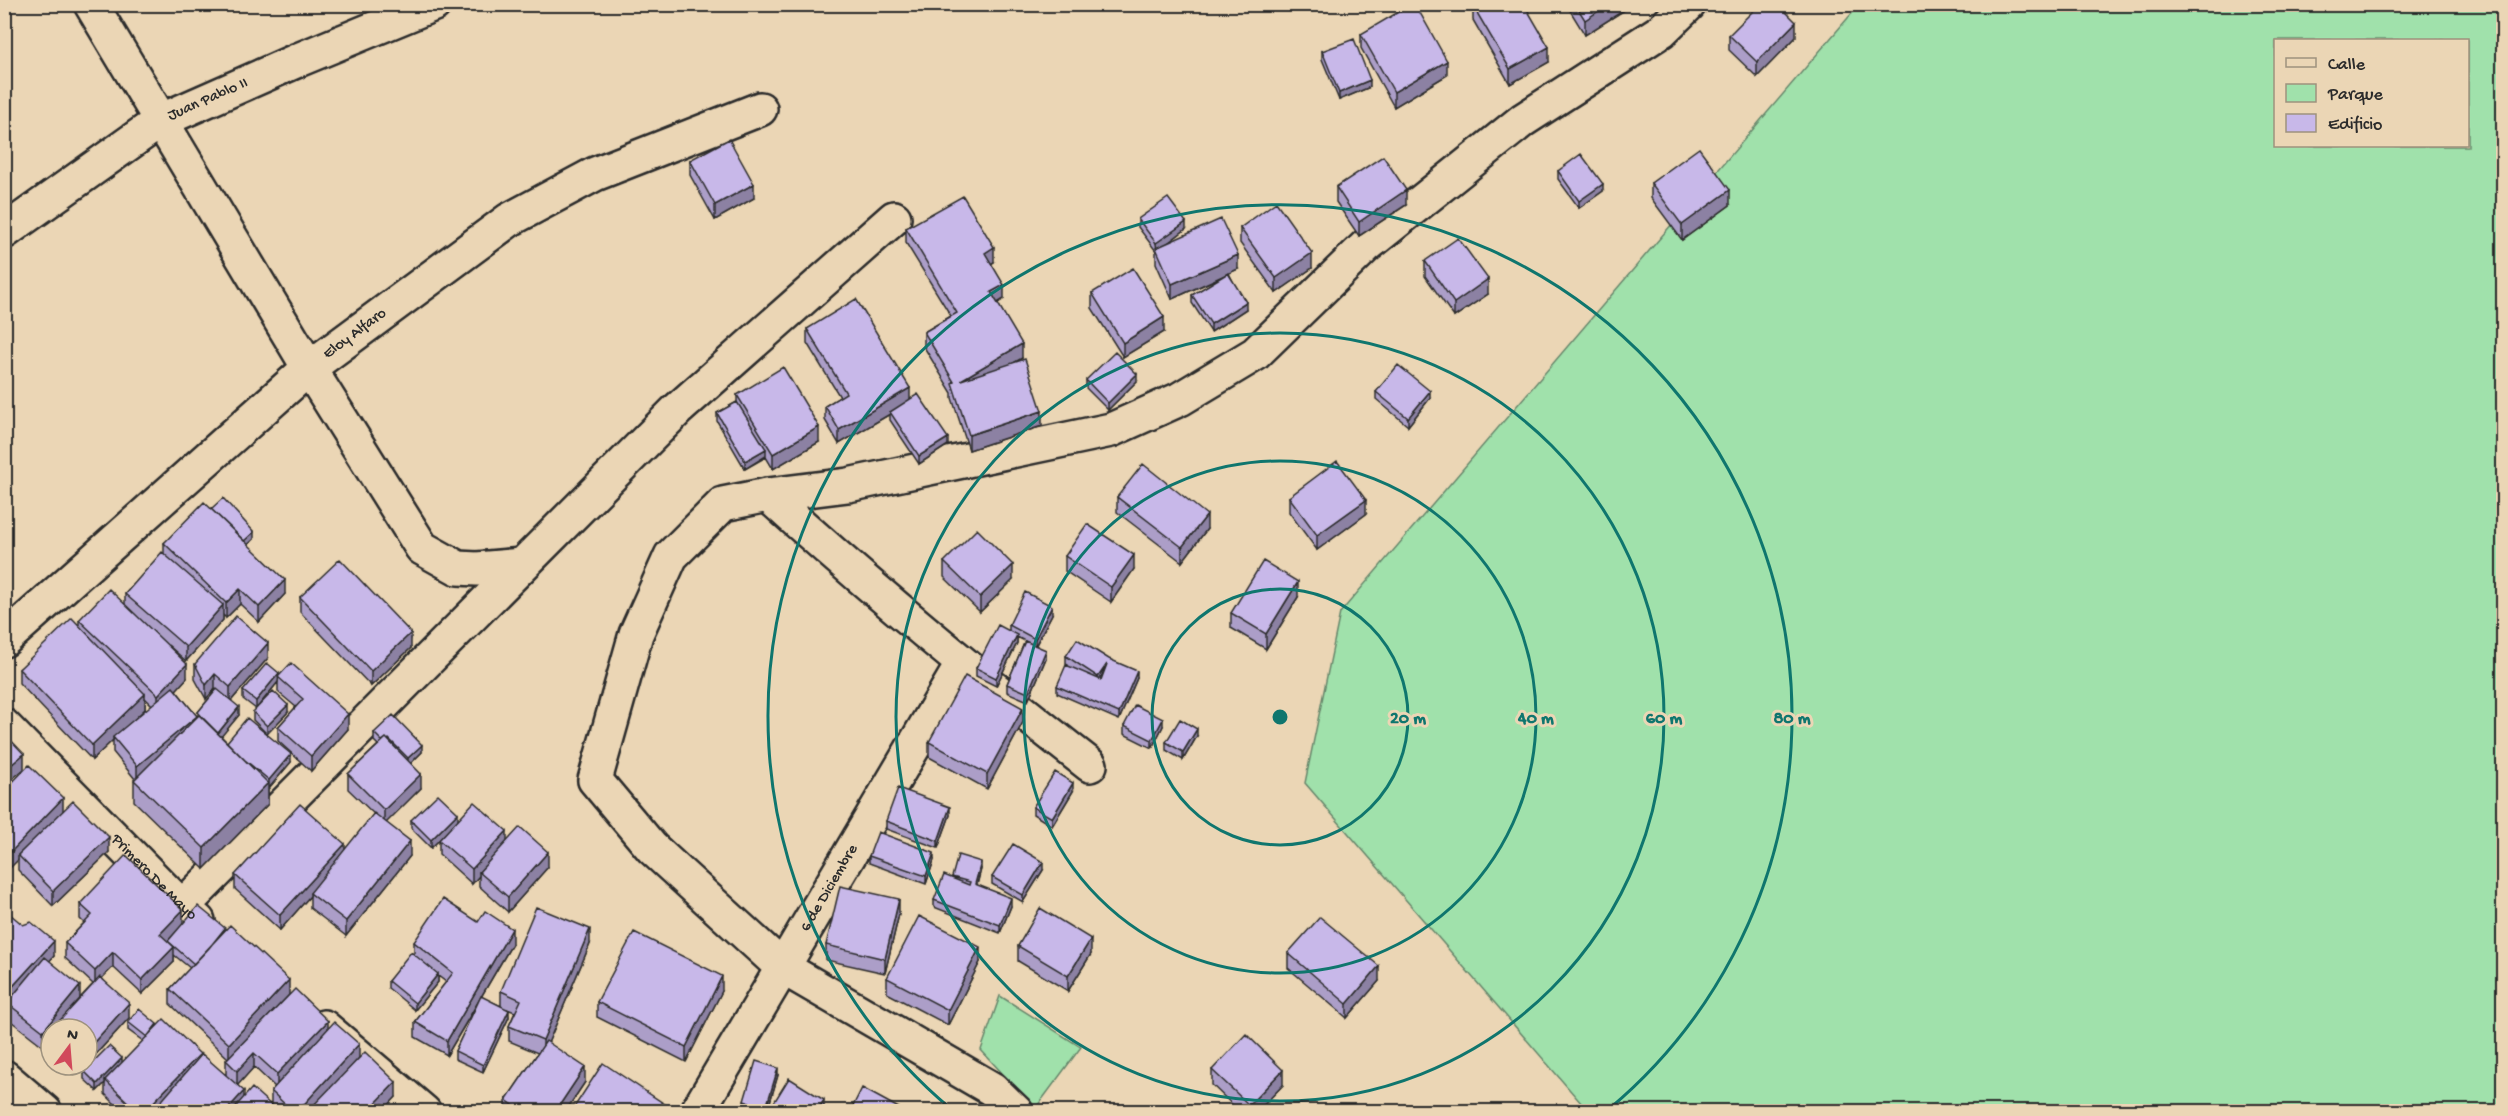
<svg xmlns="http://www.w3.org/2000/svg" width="2508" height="1116" font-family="'Gochi Hand',sans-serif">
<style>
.green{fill:#a0e1ab;stroke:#66866b;stroke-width:1.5;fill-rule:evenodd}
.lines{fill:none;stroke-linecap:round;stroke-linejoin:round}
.minor-casing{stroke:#2b2b2b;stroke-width:38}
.minor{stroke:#ebd6b5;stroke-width:33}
.wall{fill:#ac9ec8;stroke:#2b2b2b;stroke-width:1.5;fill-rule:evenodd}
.shaded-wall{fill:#8c81a3;stroke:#2b2b2b;stroke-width:1.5}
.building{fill:#c8b8e9;stroke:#2b2b2b;stroke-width:1.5}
.ring{fill:none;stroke:#0f766e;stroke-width:3}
.labels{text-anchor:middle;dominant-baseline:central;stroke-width:6;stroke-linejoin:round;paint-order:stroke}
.street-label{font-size:16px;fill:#2b2b2b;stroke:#ebd6b5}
.centre{fill:#0f766e;stroke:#ebd6b5;stroke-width:3}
.ring-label{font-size:18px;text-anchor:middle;font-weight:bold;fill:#0f766e;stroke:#ebd6b5;stroke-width:6;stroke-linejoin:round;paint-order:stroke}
</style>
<rect width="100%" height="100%" fill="#ebd6b5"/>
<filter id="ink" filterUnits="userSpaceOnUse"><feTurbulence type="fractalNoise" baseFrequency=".0167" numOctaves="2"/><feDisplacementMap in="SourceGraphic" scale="12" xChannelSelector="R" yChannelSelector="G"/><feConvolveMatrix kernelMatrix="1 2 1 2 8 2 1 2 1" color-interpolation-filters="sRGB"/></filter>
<g filter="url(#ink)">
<!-- green -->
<path class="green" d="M1859 5H2503V1111H1588L1305 783 1340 613ZM2276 40H2468V146H2276Z
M1000 996 1081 1047 1035 1109 981 1050Z"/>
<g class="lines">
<!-- minor casing -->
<g class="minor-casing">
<g id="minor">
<path d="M91 4 309 368 422 548 458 568 477 569 522 565"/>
<path id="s1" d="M4 232 160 121 298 60 434 4"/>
<path d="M768 495C872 590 979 678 1090 765"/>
<path id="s2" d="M4 640 309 368 509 220 595 174 760 109"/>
<path id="s3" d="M4 726 182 907 198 921"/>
<path d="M182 907 677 410 894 218"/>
<path d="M324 1027 424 1112"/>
<path d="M4 1077 45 1112"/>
<path id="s4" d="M697 1112 962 665"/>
<path d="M1016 1112 992 1089 782 967 652 848 595 780 636 634 671 556 723 504 768 495 848 485 1111 430 1180 399 1255 354 1366 246 1523 120 1661 31 1689 4"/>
</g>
</g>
<!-- minor -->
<use href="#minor" class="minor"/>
</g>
<!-- wall -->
<path class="wall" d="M1566 4H1626V9L1585 35Z
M1473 6 1549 62 1510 84 1473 20Z
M1361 34 1447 75 1394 107 1361 48Z
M1729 35 1796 37 1757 77 1729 50Z
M1322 51 1370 87 1339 100 1322 59Z
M690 160 754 198 715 220 690 175Z
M1558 171 1603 191 1579 208 1558 179Z
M1651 183 1730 205 1682 240 1651 198Z
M1336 187 1406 205 1359 236 1336 202Z
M1138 219 1186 229 1168 243 1238 269 1229 273 1246 309 1211 332 1192 303V295L1226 275 1172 299 1156 263V251L1138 227Z
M906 228 994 262 991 264 1004 299 998 303 1022 358 1015 362 1042 426 969 450 952 398V393L924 347V332L951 316 906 243Z
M1240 228 1312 268 1276 293 1240 243Z
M1425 261 1488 294 1454 317 1425 276Z
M1092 293 1164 332 1123 357 1092 308Z
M807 329 910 399 948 445 919 464 890 420V414L839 444 825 420V406L840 397 807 343Z
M1086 380 1137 381 1108 410 1086 388Z
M1376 392 1430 398 1408 426 1376 399Z
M737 395 819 442 773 469 766 457 745 469 717 421V413L737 402Z
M1117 497 1207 529 1182 562 1117 512Z
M1289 497 1366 514 1317 550 1289 512Z
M211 509 254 539 248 545 285 594 259 622 240 604 226 618 223 615V620L186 661 168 645 187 678 176 690 197 717 198 715V712L216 690 215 689 206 699 195 679V664L268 658 231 701 239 715 221 736 227 742 291 762 269 788 268 787V804L204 869 134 801V780L135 779 113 752V740L92 760 19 683V669L79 626V620L125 605V594L164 554V543ZM145 698 152 705 134 719 145 709Z
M1065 556 1134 569 1111 602 1065 571Z
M944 562 1013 580 980 612 944 577Z
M300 597 411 648 371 686 300 612Z
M1298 597 1266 649 1231 628V613Z
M1052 614 1036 645 1046 658 1028 701 1007 692V684L1025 641 1017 637V643L996 686 976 676V668L1009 631V625Z
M1066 656 1137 678 1119 720 1057 693V686L1068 665 1066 664Z
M279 676 348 729 311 771 278 741V727L296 707 278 692V682L256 709 243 699V691Z
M253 712H288L267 734 253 720Z
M1023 722 987 789 929 757V742Z
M1124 726H1163L1152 748 1124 734Z
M374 733 422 752 411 763 421 788 386 822 410 856 346 936 310 908V896L280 930 235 889V875L345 850 374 814 348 789V774L378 745 374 741Z
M1197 736 1183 760 1166 750V742Z
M4 791 63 811 109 852 53 906 18 870V860Z
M1073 791 1052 826 1033 814V807Z
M950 815 938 848 886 829V821Z
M458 819 507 841 548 867 508 912 479 886V876L472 884 439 854V840L431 848 411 828V820Z
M869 856 934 860 926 884 869 863Z
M981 869 977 885 1011 906 1000 933 934 907V900L952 879V877Z
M1043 870 1023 902 992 884V877Z
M80 904 225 931 289 995 359 1058 396 1097 386 1107 392 1112H277L272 1107V1112H123L105 1094V1083L97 1091 84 1079V1071L122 1063 143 1041 128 1030V1022L157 1026 226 1075V1060L228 1058 170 1004V989L190 968 174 955V962L142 994 113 967 102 978 129 1018 87 1064V1029H51V1046L50 1037 43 1046 7 1018 4 909 54 956 49 961 80 998 93 984 65 958V943L84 923 80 919ZM254 1067 275 1087 271 1091V1105L244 1097 237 1085Z
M899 914 885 973 826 960V945Z
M478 922 512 944 481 997 501 1006V991L590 944 548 1043 585 1082 565 1112H506V1100L538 1053 509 1041V1026L515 1012 507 1009 509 1017 483 1072 455 1059V1051L479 1001 447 1055 415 1037V1022L446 982 438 976V982L415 1010 388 988V981L414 955V942Z
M1018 946 1091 954 1068 991 1018 961Z
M1288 953 1379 981 1347 1018 1288 968Z
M980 962 948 1025 887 993V978Z
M722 991 686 1062 597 1017V1002Z
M72 1065H86L80 1072Z
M1212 1070 1283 1085 1257 1112H1240L1212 1085Z
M778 1075 767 1112H753L744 1109V1101Z"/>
<!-- shaded-wall -->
<path class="shaded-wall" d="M1609 4H1626V9L1585 35V20Z
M1796 22V37L1757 77V62Z
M1549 47V62L1510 84V69Z
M1447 61V75L1394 107V92Z
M1370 80V87L1339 100V93Z
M754 184V198L715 220V205Z
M1603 184V191L1579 208V201Z
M1406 190V205L1359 236V222Z
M1730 190V205L1682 240V225Z
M1186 222V229L1157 251 1156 243Z
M994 247V262L985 267V253Z
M1312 253V268L1276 293V278Z
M1238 255V269L1172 299V284Z
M1488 279V294L1454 317V303Z
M1004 285V299L991 307V292Z
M1246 302V309L1211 332V324Z
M1164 317V332L1123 357V343Z
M1022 344V358L961 394V380Z
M1137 374V381L1108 410V403Z
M910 388V403L890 412V414L839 444V430Z
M1430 391V398L1408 426V418Z
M1042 411V426L969 450V435Z
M819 427V442L773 469V454Z
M948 438V445L919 464V456Z
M766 449V456L745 469V461Z
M1366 500V514L1317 550V535Z
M1207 515V529L1182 562V547Z
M254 532V539L241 551V543Z
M1134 555V569L1111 602V587Z
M1013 565V580L980 612V597Z
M285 580V594L259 622V607Z
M1298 582V597L1266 649V634Z
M240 589V604L226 618V603Z
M223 605V620L186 661V647Z
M1052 606V614L1035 646V639Z
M411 633V648L371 686V671Z
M1017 635V643L996 686V678Z
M268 643V658L230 702V687Z
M1046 650V658L1028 701V693Z
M187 664V678L158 710V695Z
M1107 664 1098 684V677Z
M1137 671V678L1119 720V713Z
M279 673 278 682 256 709V701Z
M215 674V689L206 699V685Z
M145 694V709L114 739 113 737V740L92 760V745Z
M288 705V712L267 734V726Z
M239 707V715L216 743V736Z
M1023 708V722L987 789V774Z
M348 714V729L311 771V756Z
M197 716V730L137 780V766Z
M1163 719V726L1152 748V740Z
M1197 729V736L1183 760V752Z
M422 745V752L408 766V758Z
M24 754V769L4 786V771Z
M291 754V762L269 788V780Z
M421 774V788L384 825V810Z
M268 783V804L204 869V848Z
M1073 783V791L1052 826V818Z
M63 798V813L18 855V860L4 874V859Z
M950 807V815L938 848V841Z
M458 813V821L431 848V840Z
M507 831V846L479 872V876L472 884V869Z
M109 837V852L53 906V891Z
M410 841V856L346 936V921Z
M345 844V859L310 893V896L280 930V915Z
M548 852V867L508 912V897Z
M934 853V860L926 884V876Z
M981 862V869L975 891V884Z
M1043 862V870L1023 902V895Z
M1011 898V906L1000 933V925Z
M899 899V914L885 973V959Z
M183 910V925L160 949V934Z
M512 929V944L447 1055V1041Z
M590 929V944L543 1055V1040Z
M1091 939V954L1068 991V976Z
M54 941V956L10 1005 7 1003V1008L4 1011V996Z
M174 947V962L142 994V980Z
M980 947V962L948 1025V1010Z
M113 952V967L95 985V971Z
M1379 966V981L1347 1018V1004Z
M438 974V982L415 1010V1003Z
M722 976V991L686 1062V1047Z
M289 980V995L229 1058V1044Z
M80 986V1000L57 1029H51L50 1037 43 1046V1031Z
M129 1003V1018L87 1064V1050Z
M509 1010V1017L483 1072V1065Z
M328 1021V1035L277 1088V1074Z
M359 1044V1058L311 1112H297Z
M254 1053V1067L237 1086V1071Z
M200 1054V1068L158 1112H144Z
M122 1058V1066L105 1080V1083L97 1091V1084Z
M80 1065H86L80 1072Z
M585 1067V1082L565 1112H555Z
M778 1068V1075L767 1112H766V1108Z
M1283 1070V1085L1257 1112H1249V1105Z
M396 1082V1097L382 1112H367Z
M244 1091V1105L238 1112H225Z
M824 1100V1107L821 1112H816Z
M193 1104V1112H186Z"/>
<!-- building -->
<path class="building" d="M1412 4H1415L1447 61 1394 92 1361 34Z
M1474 4H1524L1549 47 1510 69 1473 6Z
M1575 4H1609L1585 20Z
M1760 4H1778L1796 22 1757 62 1729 35Z
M1354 39 1370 80 1339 93 1322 51Z
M729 139 754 184 715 205 690 160Z
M1699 148 1730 190 1682 225 1651 183Z
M1581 154 1603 184 1579 201 1558 171Z
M1383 156 1406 190 1359 222 1336 187Z
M963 196 994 247 985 253 1004 285 991 292 1022 344 961 380 1025 359 1042 411 969 435 952 383 954 382 924 332 957 313 906 228Z
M1168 198 1186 222 1156 243 1138 219Z
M1276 202 1312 253 1276 278 1240 228Z
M1221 219 1238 255 1172 284 1156 248Z
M1458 238 1488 279 1454 303 1425 261Z
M1133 268 1164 317 1123 343 1092 293Z
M1228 273 1246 302 1211 324 1192 295Z
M856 299 910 388 839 430 825 406 846 393 807 329Z
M1115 352 1137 374 1108 403 1086 380Z
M1398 365 1430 391 1408 418 1376 392Z
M783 367 819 427 773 454 737 395Z
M918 394 948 438 919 456 890 412Z
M737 402 766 449 745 461 717 413Z
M1337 461 1366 500 1317 535 1289 497Z
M1143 464 1207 515 1182 547 1117 497Z
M223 498 254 532 244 541 211 509Z
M204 502 285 580 259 607 240 589 226 603 164 543Z
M1087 524 1134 555 1111 587 1065 556Z
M977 529 1013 565 980 597 944 562Z
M162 552 223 605 186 647 125 594Z
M340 559 411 633 371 671 300 597Z
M1263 561 1298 582 1266 634 1231 613Z
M109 589 187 664 158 695 79 620Z
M1025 592 1052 606 1035 639 1009 625Z
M236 616 268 643 230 687 215 674 206 685 195 664Z
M72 618 145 694 92 745 19 669Z
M998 625 1017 635 996 678 976 668Z
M1077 639 1109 659 1137 671 1119 713 1057 686 1066 665 1101 680 1107 664 1098 677 1066 656Z
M1025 641 1046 650 1028 693 1007 684Z
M267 663 279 673 256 701 243 691Z
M291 663 348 714 311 756 278 727 303 699 278 677Z
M965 676 1023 708 987 774 929 742Z
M173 687 197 716 137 766 113 737Z
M217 689 239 707 218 733 203 718 198 712Z
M273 691 288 705 267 726 253 712Z
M1135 705 1163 719 1152 740 1124 726Z
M199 715 268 783 204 848 134 780Z
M393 715 422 745 408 758 389 739 388 740 386 738 382 741 374 733Z
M247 718 291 754 269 780 245 760 227 742Z
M1180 719 1197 729 1183 752 1166 742Z
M4 733 24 754 4 771Z
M386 738 421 774 384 810 348 774Z
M29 765 63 798 4 859V791Z
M1055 772 1073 783 1052 818 1033 807Z
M898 788 950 807 938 841 886 821Z
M438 794 458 813 431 840 411 820Z
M73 801 109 837 53 891 18 855Z
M474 802 507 831 472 869 439 840Z
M300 804 345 844 280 915 235 875Z
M374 813 410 841 346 921 310 893Z
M520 827 548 852 508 897 479 872Z
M878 832 934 853 926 876 869 856Z
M1013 844 1043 862 1023 895 992 877Z
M126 855 183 910 160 934 174 947 142 980 113 952 95 971 65 943 92 915 80 904Z
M958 855 981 862 975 884 1011 898 1000 925 934 900 944 875 969 885 970 882 952 877Z
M840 886 899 899 885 959 826 945Z
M443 899 478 922 485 911 512 929 447 1041 415 1022 453 973 414 942Z
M198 906 225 928 209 948 194 964 168 941Z
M536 907 590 929 543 1040 509 1026 521 1000 501 991Z
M1040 908 1091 939 1068 976 1018 946Z
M4 909 23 925 31 922 54 941 4 996Z
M919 916 980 947 948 1010 887 978Z
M1320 917 1379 966 1347 1004 1288 953Z
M230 925 289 980 229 1044 170 989Z
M634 932 722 976 686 1047 597 1002Z
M411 952 438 974 415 1003 388 981Z
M45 957 80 986 43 1031 7 1003Z
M100 977 129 1003 87 1050V1029H52Z
M295 989 328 1021 277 1074 254 1053 237 1071 226 1060Z
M481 996 509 1010 483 1065 455 1051Z
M139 1009 157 1024 147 1037 128 1022Z
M164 1019 200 1054 144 1112H138L105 1080Z
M334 1022 359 1044 297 1112H293L271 1091Z
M1246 1034 1283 1070 1249 1105 1212 1070Z
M546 1041 585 1067 555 1112H523L506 1100Z
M109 1046 122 1058 97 1084 84 1071Z
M365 1052 396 1082 367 1112H307Z
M202 1054 244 1091 225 1112H202L193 1104 186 1112H152Z
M756 1061 778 1068 766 1108 744 1101Z
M603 1063 669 1107 665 1112H571Z
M789 1078 824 1100 816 1112H768Z
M252 1088 272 1106 267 1112H231Z
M862 1088 906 1112H850Z
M383 1104 392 1112H376Z
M422 1106 431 1112H418Z
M1178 1107 1182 1112H1173Z"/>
</g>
<!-- distance rings -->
<g class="ring">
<circle cx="1280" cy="717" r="128"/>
<circle cx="1280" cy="717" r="256"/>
<circle cx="1280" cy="717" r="384"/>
<path d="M951 1109A512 512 0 1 1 1609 1109"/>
</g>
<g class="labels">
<!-- street labels -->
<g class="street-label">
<text stroke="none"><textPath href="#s1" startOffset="244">Juan Pablo II</textPath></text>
<text stroke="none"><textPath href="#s2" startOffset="466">Eloy Alfaro</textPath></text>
<text stroke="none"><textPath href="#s3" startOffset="213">Primero De Mayo</textPath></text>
<text stroke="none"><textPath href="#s4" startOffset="260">6 de Diciembre</textPath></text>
</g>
</g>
<circle cx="1280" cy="717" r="9" class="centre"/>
<g class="ring-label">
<text x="1408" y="723">20 m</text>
<text x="1536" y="723">40 m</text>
<text x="1664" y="723">60 m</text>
<text x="1792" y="723">80 m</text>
</g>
<!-- margin -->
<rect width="2508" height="1116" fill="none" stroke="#ebd6b5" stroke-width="24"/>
<rect x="12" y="12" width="2484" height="1092" fill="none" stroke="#2b2b2b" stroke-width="2" filter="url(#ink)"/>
<!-- legend -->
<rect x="2274" y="39" width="195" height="108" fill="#ebd6b5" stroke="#9e927e" stroke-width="1.5"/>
<rect x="2286" y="58" width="30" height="9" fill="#ebd6b5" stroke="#9e927e" stroke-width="1.5"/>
<text x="2328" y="69" font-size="18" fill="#2b2b2b">Calle</text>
<rect x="2286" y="84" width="30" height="18" fill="#a0e1ab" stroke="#9e927e" stroke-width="1.5"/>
<text x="2328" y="99" font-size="18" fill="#2b2b2b">Parque</text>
<rect x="2286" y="114" width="30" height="18" fill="#c8b8e9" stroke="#9e927e" stroke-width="1.5"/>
<text x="2328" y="129" font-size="18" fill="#2b2b2b">Edificio</text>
<!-- north arrow -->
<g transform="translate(69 1047) rotate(16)"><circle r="28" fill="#ebd6b5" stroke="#9e927e" stroke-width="1.5"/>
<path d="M0-4.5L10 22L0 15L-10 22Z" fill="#d1495b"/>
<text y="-9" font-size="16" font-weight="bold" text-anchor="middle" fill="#2b2b2b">N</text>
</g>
</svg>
